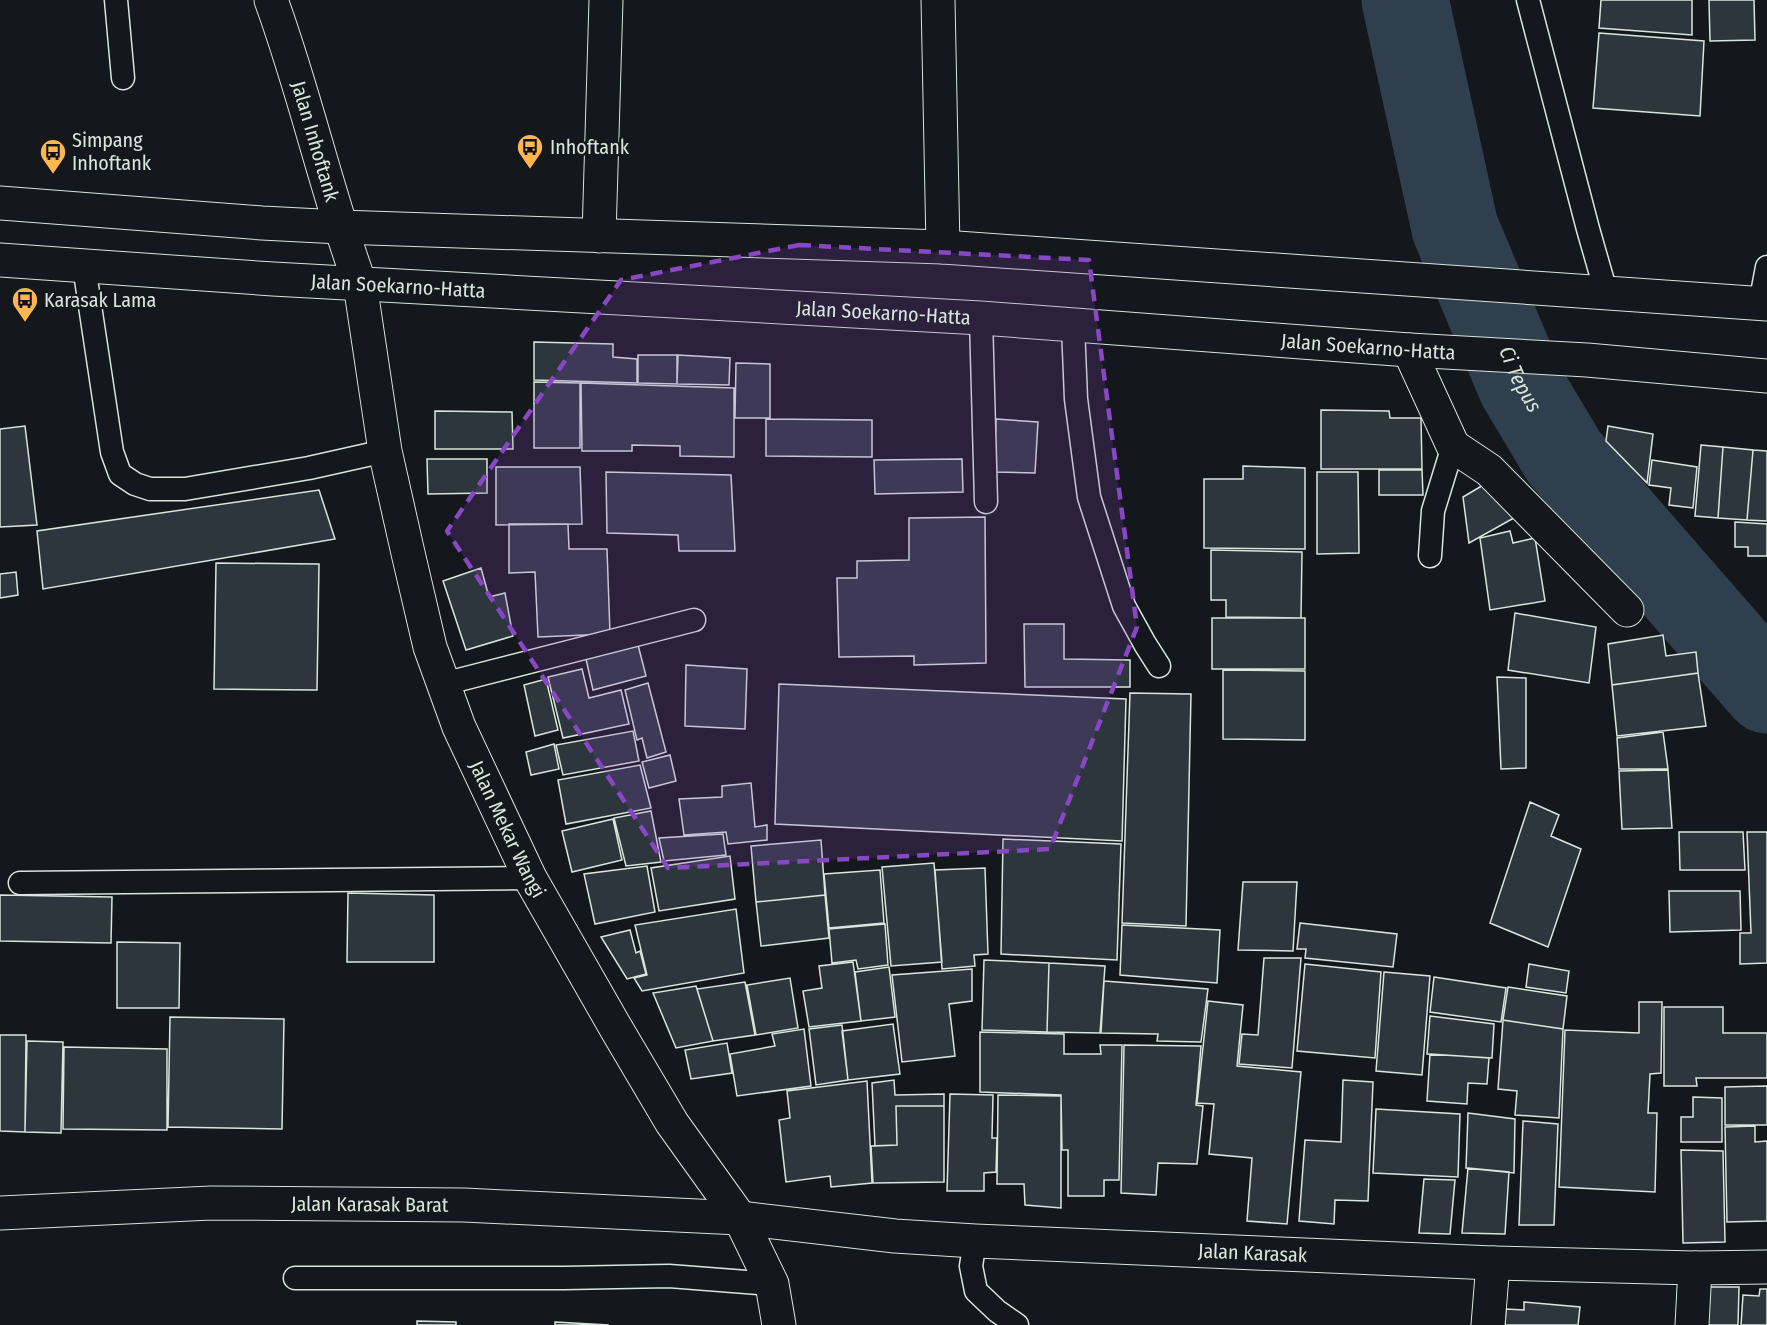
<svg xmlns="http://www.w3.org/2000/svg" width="1767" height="1325" font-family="'Fira Sans Condensed',sans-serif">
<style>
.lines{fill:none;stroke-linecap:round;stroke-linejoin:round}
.river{stroke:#2f3f4d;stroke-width:87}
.building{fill:#2c363c;stroke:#d8e6dc;stroke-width:1.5}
.service-casing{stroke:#d8e6dc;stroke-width:25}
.minor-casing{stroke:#d8e6dc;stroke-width:35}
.tertiary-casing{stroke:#d8e6dc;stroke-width:35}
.secondary-casing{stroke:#d8e6dc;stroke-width:35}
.trunk-casing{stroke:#d8e6dc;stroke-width:35}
.service{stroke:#14181c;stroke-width:22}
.minor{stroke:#14181c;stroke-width:33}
.tertiary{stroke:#14181c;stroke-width:33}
.secondary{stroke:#14181c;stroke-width:33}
.trunk{stroke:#14181c;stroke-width:33}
.marked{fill:#8948c3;fill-opacity:0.2;stroke:#8948c3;stroke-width:4.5;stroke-dasharray:12 8;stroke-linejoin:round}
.labels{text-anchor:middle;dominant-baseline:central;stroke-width:4.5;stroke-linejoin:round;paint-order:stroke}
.poi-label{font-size:20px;fill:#d8e6dc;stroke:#14181c;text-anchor:start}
.street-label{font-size:20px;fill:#d8e6dc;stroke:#14181c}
.water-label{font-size:21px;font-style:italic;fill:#d8e6dc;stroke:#14181c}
</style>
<rect width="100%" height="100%" fill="#14181c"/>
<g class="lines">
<!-- river -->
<path class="river" id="s1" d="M1405 0 1455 228 1521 385 1564 457 1767 690"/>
</g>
<!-- building -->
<path class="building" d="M1601 0H1692V35L1599 28Z
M1709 0H1754L1755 40 1710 41Z
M1599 33 1704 41 1700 116 1593 108Z
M534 342 613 344V357L637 359V383L534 380Z
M638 355H677V384L638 383Z
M678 355 730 358 729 385 677 384Z
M736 363 770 364V418H735Z
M534 382 580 383V448H534Z
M581 383 734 388V457L680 456V446L632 445V451H582Z
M1321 410 1389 411 1390 418H1421L1422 469H1321Z
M435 411 512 412 513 449H435Z
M766 419 872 420V457L766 456Z
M996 419 1038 422 1035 473 994 472Z
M25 426 37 525 0 527V429Z
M1608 426 1653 434 1647 483 1606 441Z
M1701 445 1723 447 1718 518 1695 516Z
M1723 447 1753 450 1747 520 1718 518Z
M1753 450 1767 451V521L1747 520Z
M427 459H487V493L428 494Z
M962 459 963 492 875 494 874 460Z
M1652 460 1697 467 1693 508 1669 505 1671 488 1649 485Z
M1243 466 1305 468V549L1204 548V479H1243Z
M496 467H580L582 524 496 525Z
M1379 470H1422L1423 495H1379Z
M606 472 731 475 735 551H679L678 535 607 533Z
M1317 472H1358L1359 553 1317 554Z
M1490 481 1521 514 1469 543 1463 497Z
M319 490 335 539 43 589 37 531Z
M985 517 986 663 914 665V656L839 657 837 578H857V561L909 560V518Z
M1735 522 1767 524V556H1748V547H1735Z
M509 524H568L569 549H607L610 634 538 637 535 572 509 573Z
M1510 531 1513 543 1535 538 1545 601 1490 610 1480 538Z
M1211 550 1302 552 1301 618 1226 617V600H1211Z
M216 563 319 564 317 690 214 689Z
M481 568 489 597 505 593 513 636 466 650 443 581Z
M16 572 18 595 0 598V574Z
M1515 613 1596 627 1589 683 1508 670Z
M1212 618H1305V669H1212Z
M1024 624H1064V659L1130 660V687H1025Z
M1663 635 1666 656 1696 652 1698 673 1612 685 1608 644Z
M638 645 646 676 593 690 586 659Z
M686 665 747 669 745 729 685 726Z
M582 669 589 698 621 690 629 724 563 738 548 677Z
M1223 670 1305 671V740L1223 739Z
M1698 673 1706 726 1617 736 1612 685Z
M1497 677 1526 678V768L1501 769Z
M546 679 558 730 535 736 524 685Z
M648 683 666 752 647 758 642 738 637 740 625 690Z
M779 684 1126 699 1122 841 775 824Z
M1130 693 1191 694 1186 926 1122 923Z
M633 731 639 761 563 775 556 745Z
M1663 732 1668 769H1619L1617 738Z
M554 744 559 769 531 775 526 752Z
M670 755 676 781 649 788 642 762Z
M640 765 651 808 566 824 558 780Z
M1668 770 1672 828 1622 829 1619 771Z
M751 783 755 827 767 825V840L728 844 726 832 684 835 679 799 722 797V786Z
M1530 802 1559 815 1551 836 1581 849 1548 947 1490 923Z
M651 811 661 862 626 866 614 818Z
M613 819 622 860 572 872 562 831Z
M1679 832H1743L1745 870H1680Z
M1747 832H1767V963L1740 964V933H1751Z
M723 834 726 855 664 861 659 838Z
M1003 839 1121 844 1117 960 1001 954Z
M821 840 825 895 756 902 751 846Z
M730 856 735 899 659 911 651 868Z
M934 863 942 962 891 966 882 867Z
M647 866 655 912 595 924 584 874Z
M985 868 988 954 974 955 975 966 942 969 935 870Z
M880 870 884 923 829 928 824 874Z
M1243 882H1297L1293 951 1238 950Z
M1669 891H1740L1741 930 1670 932Z
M348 893 434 895V962H347Z
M0 895 112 897 111 943 0 941Z
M825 895 829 938 761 946 756 902Z
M736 909 744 973 642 991 634 978 647 975 635 925Z
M1300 923 1397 934 1393 967 1305 958 1306 949H1297Z
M885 924 888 965 858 969 856 960 832 963 829 929Z
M1122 925 1220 930 1217 983 1120 975Z
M630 930 636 953 640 951 646 974 627 979 601 937Z
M117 942 180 943 179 1008H117Z
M1264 958H1301L1292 1068 1239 1064 1242 1034 1258 1035Z
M984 960 1049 963 1047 1032 982 1030Z
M853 962 861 1021 809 1027 803 991 822 988 819 966Z
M1049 963 1105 966 1100 1033 1047 1032Z
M1305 964 1381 972 1375 1058 1297 1051Z
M1529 964 1569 971 1566 993 1526 987Z
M889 967 895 1017 861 1021 855 972Z
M972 969V1001L949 1004 955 1056 902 1062 892 975Z
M1384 972 1430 976 1422 1075 1376 1071Z
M1434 977 1506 988 1501 1022 1430 1012Z
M790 978 798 1028 756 1035 747 985Z
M1104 981 1208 989 1201 1042 1157 1041 1158 1034 1101 1033Z
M745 982 755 1035 713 1041 697 989Z
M696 986 713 1041 676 1048 653 993Z
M1508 987 1567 996 1563 1029 1503 1020Z
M1208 1001 1243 1005 1237 1066 1301 1072 1287 1224 1247 1221 1252 1158 1209 1154 1214 1104 1197 1103Z
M1639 1002H1662L1661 1073 1650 1074 1648 1113H1657L1655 1192 1559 1187 1565 1030 1639 1033Z
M1664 1007H1723V1033H1767V1078H1696L1697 1086H1664Z
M1430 1016 1494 1024 1492 1058 1427 1054Z
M170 1017 284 1019 282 1129 168 1127Z
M1503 1020 1563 1029 1559 1118 1515 1115 1517 1091 1498 1089Z
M893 1024 900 1074 848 1080 842 1031Z
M842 1025 848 1080 816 1085 809 1029Z
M804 1029 811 1086 737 1096 730 1054 775 1046 772 1034Z
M980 1032 1064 1034V1054H1101L1100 1045H1122L1119 1180H1104V1196H1068V1150H1062L1061 1095 980 1092Z
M0 1035H26L25 1132 0 1131Z
M27 1041 63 1042 61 1133 25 1132Z
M727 1043 732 1073 691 1079 685 1050Z
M1124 1045 1201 1046 1196 1105 1203 1106 1197 1164 1158 1163 1156 1195 1121 1193Z
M64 1047 167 1049V1130L63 1129Z
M1430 1054 1489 1058 1487 1084 1468 1083 1467 1104 1427 1101Z
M894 1080 895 1095 944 1094V1106H896L897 1145 875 1146 872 1083Z
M1343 1080 1373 1082 1368 1201 1335 1200 1334 1224 1299 1221 1305 1140 1341 1142Z
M867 1081 872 1183 831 1187 830 1176 786 1182 779 1120 790 1118 787 1091Z
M1767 1086V1125H1725V1087Z
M950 1094 993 1095 992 1138H997L996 1172 984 1173V1191H947Z
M998 1095 1061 1096V1208L1025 1205 1024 1184H997Z
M1693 1097 1722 1098V1142H1681V1117H1693Z
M896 1106H944V1182L873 1183 871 1146 897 1145Z
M1376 1109 1460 1114 1458 1177 1373 1173Z
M1468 1113 1515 1119 1514 1173 1466 1168Z
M1523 1121 1558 1124 1554 1225H1519Z
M1755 1126V1142L1767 1141V1221L1727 1222 1725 1127Z
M1681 1150 1723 1151 1725 1242 1683 1243Z
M1468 1168 1509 1172 1505 1234 1462 1233Z
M1424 1179 1455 1180 1450 1234 1419 1233Z
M1695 1287H1739L1738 1325H1693Z
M1760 1289H1767V1325H1741L1743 1295 1759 1296Z
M1524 1302 1580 1307 1578 1325H1505L1506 1309 1524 1310Z
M417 1321 456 1322V1325H417Z
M555 1322 609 1325H555Z"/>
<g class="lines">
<!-- service casing -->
<g class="service-casing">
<path id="service" d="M116 0 123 78
M1528 0 1588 229 1606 292
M84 266 112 452 120 474 135 484 150 489H185L309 468 385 451
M1760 304 1767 267
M981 318 986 502
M1073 326 1076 399 1089 497 1124 606 1145 644 1159 666
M1430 556 1433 511 1453 446
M443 684 694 620
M20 883 530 878
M975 1241 971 1266 976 1291 997 1311 1017 1325
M295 1278H564L669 1276 772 1284"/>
</g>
<!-- minor casing -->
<g class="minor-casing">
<g id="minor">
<path d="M938 0 943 247"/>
<path d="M599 236 606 0"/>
<path d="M1409 350 1453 446 1489 470 1627 610"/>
<path id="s2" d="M740 1218 895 1236 975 1241 1493 1263 1695 1268 1767 1267"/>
<path d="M740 1218 772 1284 779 1325"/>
<path d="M1488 1325 1493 1263"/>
<path d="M1692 1325 1695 1268"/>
</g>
</g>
<!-- tertiary casing -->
<g class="tertiary-casing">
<g id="tertiary">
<path id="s3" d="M360 284 385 451 408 553 430 647 459 727 530 878 617 1030 672 1123 740 1218"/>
<path id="s4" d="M0 1213 211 1203 464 1205 740 1218"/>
</g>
</g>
<!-- secondary casing -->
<g class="secondary-casing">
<g id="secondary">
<path id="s5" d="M271 0C305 93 326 190 360 284"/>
</g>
</g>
<!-- trunk casing -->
<g class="trunk-casing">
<g id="trunk">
<path d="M0 203 262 223 340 227 943 247 1767 304"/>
<path id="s6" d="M0 260 273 279 981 318 1409 350 1587 360 1767 376"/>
</g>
</g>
<!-- service -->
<use href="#service" class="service"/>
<!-- minor -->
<use href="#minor" class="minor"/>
<!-- tertiary -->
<use href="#tertiary" class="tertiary"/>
<!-- secondary -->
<use href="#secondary" class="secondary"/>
<!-- trunk -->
<use href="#trunk" class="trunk"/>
</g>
<!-- marked area -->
<path class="marked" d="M799 245 1089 260 1137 627 1050 849 668 868 447 531 621 280Z"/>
<!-- icons -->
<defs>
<g id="bus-pin" transform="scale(1.35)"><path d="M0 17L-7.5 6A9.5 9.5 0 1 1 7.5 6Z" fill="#ffb74d" stroke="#14181c"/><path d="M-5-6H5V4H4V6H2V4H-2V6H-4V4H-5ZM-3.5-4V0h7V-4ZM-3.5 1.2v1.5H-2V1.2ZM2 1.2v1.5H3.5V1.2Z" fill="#111"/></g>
</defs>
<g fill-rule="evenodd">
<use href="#bus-pin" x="530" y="147"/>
<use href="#bus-pin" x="53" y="152"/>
<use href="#bus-pin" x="25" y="300"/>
</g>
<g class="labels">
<!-- poi labels -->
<g class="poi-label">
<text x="72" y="140">Simpang<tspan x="72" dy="23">Inhoftank</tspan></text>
<text x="550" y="147">Inhoftank</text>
<text x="44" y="300">Karasak Lama</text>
</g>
<!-- street labels -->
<g class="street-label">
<text stroke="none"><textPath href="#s5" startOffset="148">Jalan Inhoftank</textPath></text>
<text stroke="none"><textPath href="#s6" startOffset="399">Jalan Soekarno-Hatta</textPath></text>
<text stroke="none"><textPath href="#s6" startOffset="885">Jalan Soekarno-Hatta</textPath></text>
<text stroke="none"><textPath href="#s6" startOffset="1371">Jalan Soekarno-Hatta</textPath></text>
<text stroke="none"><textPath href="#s3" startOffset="568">Jalan Mekar Wangi</textPath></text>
<text stroke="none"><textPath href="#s4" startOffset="370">Jalan Karasak Barat</textPath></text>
<text stroke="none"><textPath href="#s2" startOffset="514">Jalan Karasak</textPath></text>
</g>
<!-- water labels -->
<g class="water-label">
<text stroke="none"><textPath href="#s1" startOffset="398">Ci Tepus</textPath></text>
</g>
</g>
</svg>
